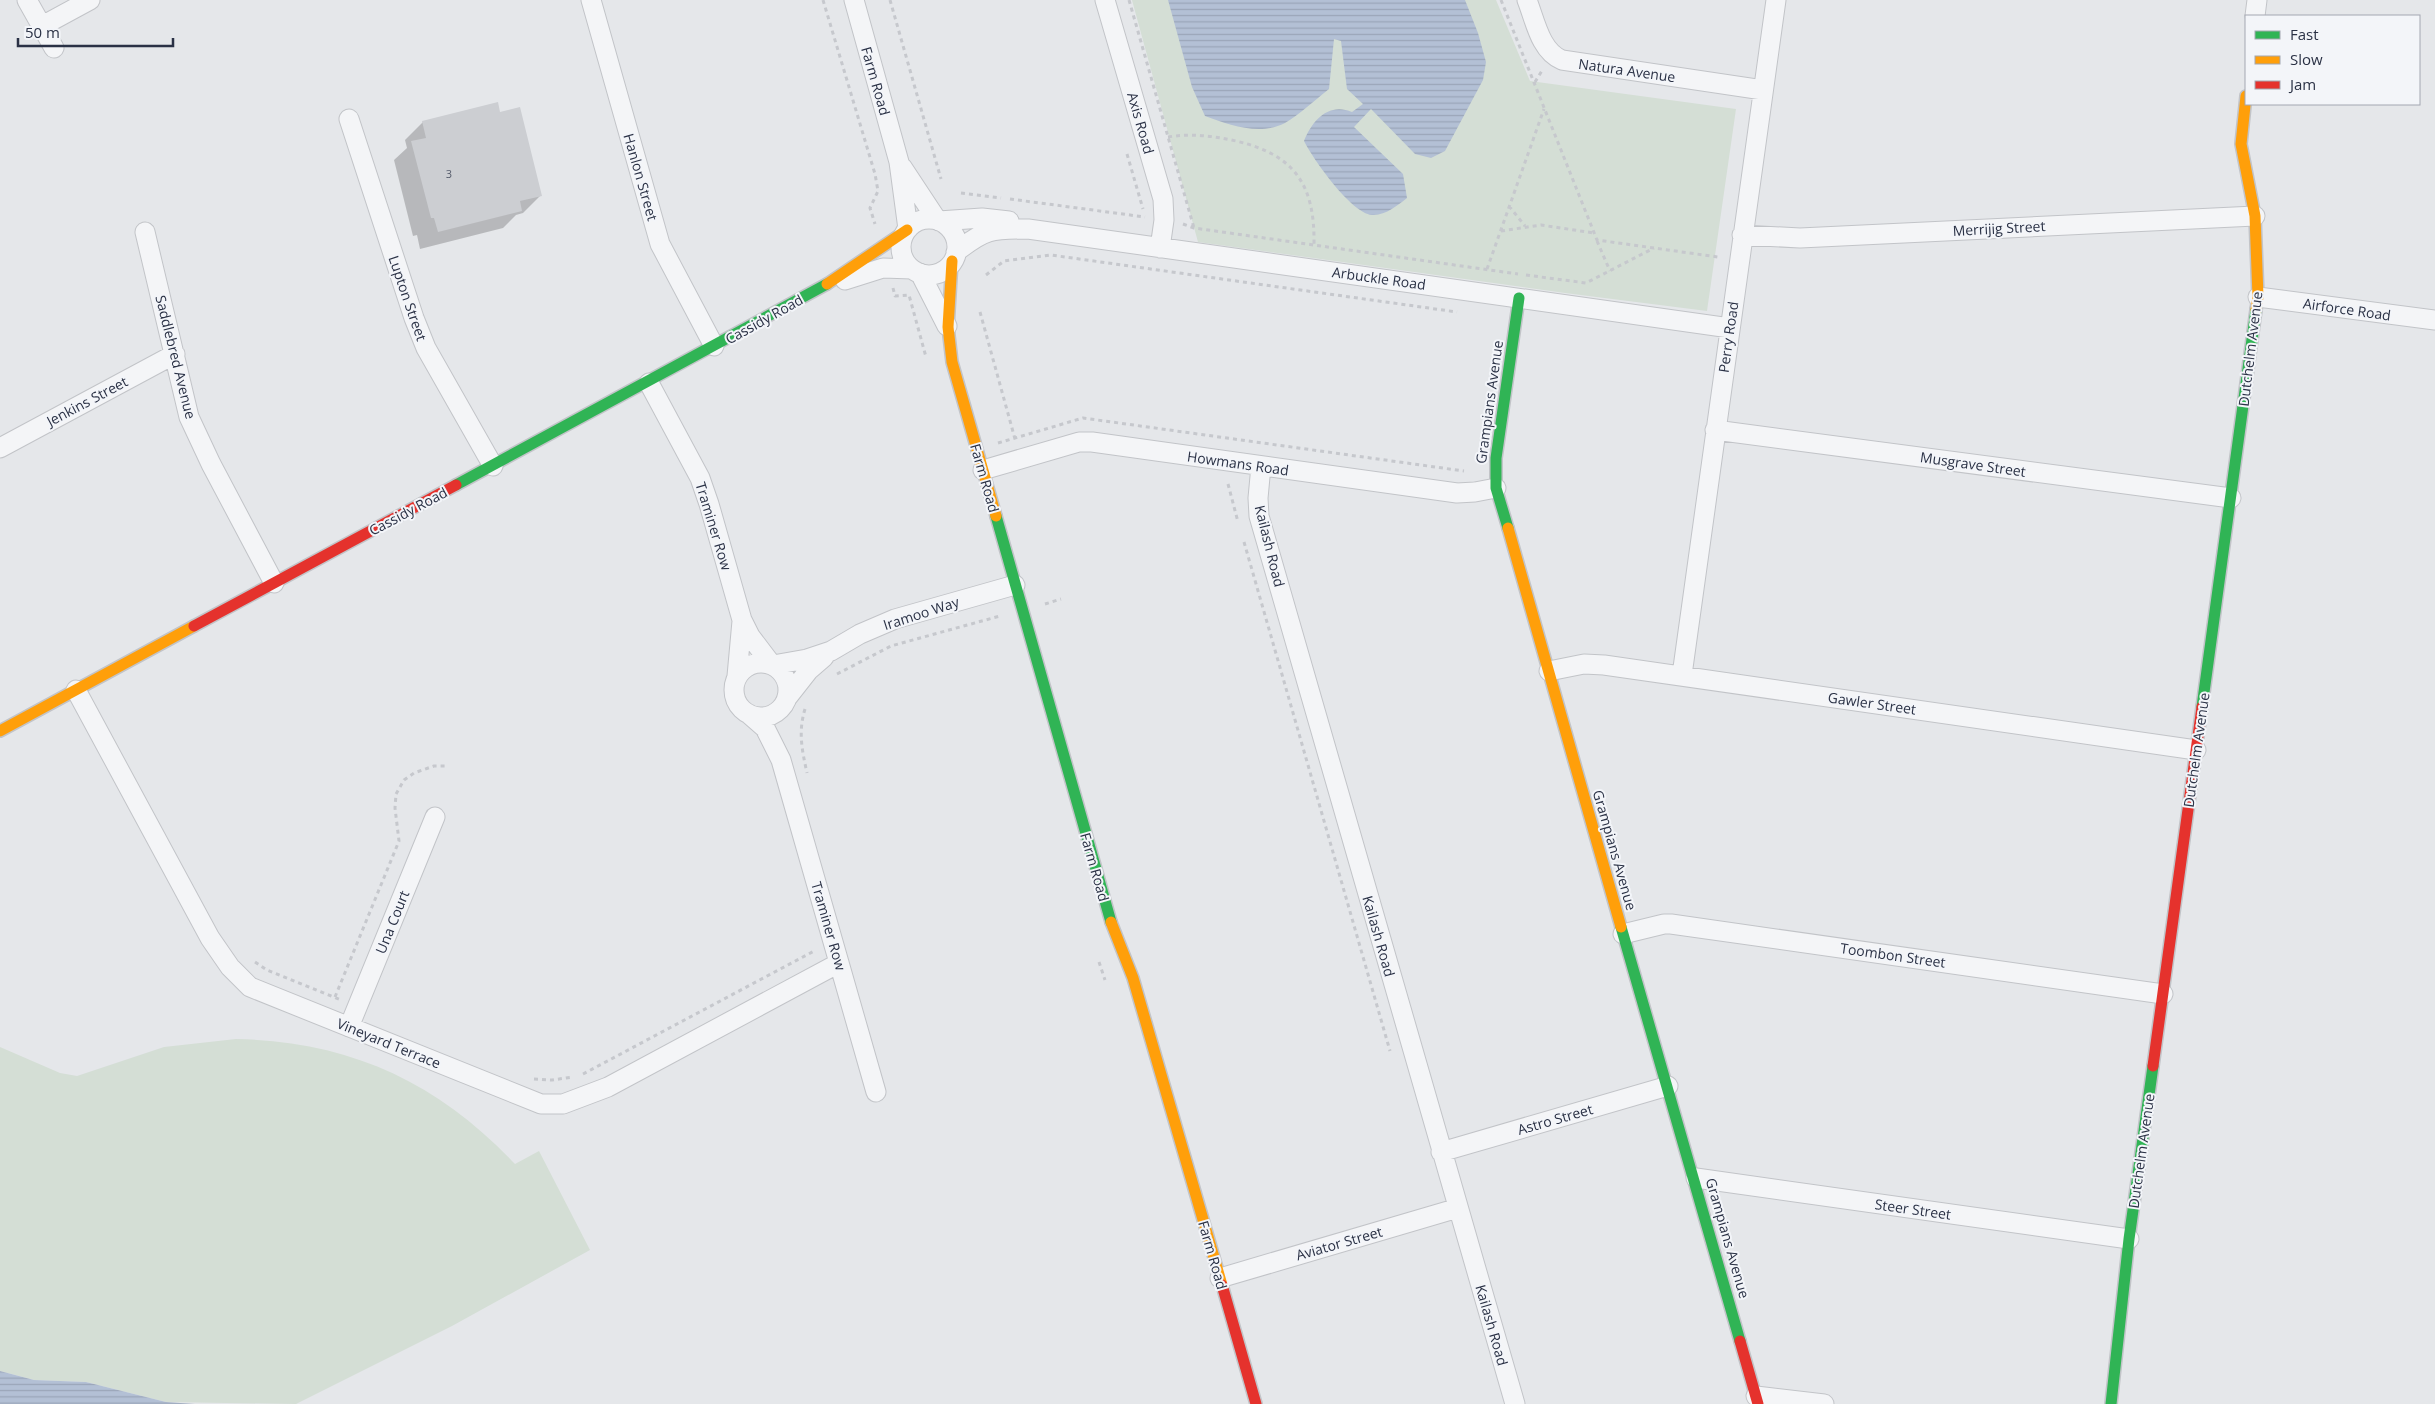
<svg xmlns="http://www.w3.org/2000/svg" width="2435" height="1404" font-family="'Open Sans',sans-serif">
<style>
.green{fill:#d4ded5}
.water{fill:url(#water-rules)}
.shadow{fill:#0003}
.building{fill:#ccced2}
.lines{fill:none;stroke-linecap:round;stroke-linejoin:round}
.street-casing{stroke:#c2c4c8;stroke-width:21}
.fast-casing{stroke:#c2c4c8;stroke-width:14}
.slow-casing{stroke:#c2c4c8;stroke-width:14}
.jam-casing{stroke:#c2c4c8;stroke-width:14}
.path{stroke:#c6c8cd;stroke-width:3;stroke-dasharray:4 4;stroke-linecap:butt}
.street{stroke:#f4f5f7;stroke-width:19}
.fast{stroke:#30b455;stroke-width:11}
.slow{stroke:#ff9f0a;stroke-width:11}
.jam{stroke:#e5322d;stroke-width:11}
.labels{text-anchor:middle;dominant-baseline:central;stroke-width:4;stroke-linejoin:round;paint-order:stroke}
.number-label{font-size:11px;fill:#545a6a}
.street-label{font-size:14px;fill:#2a3145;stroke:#f3f5f9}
</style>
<defs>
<pattern id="water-rules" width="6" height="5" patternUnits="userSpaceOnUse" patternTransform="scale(1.25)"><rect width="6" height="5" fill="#b3c0d5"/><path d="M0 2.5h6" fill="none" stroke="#9aa5b8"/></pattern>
</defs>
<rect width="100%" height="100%" fill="#e5e7ea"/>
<!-- green -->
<path class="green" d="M1132 0H1496L1530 81 1736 109 1707 311 1565 293 1198 242Z
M236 1039C349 1041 438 1082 515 1164L539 1151 590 1250 452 1326 296 1404 166 1402 86 1382 34 1380 0 1371V1047L60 1073 77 1076 164 1047Z"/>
<!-- water -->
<path class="water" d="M1168 0H1465L1478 33 1486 62 1483 80 1445 151 1431 158 1415 154 1371 109 1354 127 1403 174 1407 198C1398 205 1385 216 1372 215 1351 213 1313 159 1304 141 1312 121 1328 102 1352 112L1363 104 1347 89 1341 41 1334 39 1329 89C1315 100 1300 114 1285 123 1260 136 1229 125 1205 116L1192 87Z
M0 1371 34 1380 86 1382 166 1402 195 1404H0Z"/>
<!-- shadow -->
<path class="shadow" d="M499 114 541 195 523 213 516 215 503 228 420 249 417 235 413 236 394 160 407 148 405 140 423 122Z"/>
<!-- building -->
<path class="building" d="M498 102 500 112 520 107 542 196 520 201 522 211 438 232 434 218H431L411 141 426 138 422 121Z"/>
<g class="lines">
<!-- street casing -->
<g class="street-casing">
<path id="street" d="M27 0 54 48
M591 0 660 244 714 346
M854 0 899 162 908 229
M1105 0 1163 199 1164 220 1160 248
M1527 0C1535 20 1540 51 1562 60L1763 90
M2255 16 2257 0
M42 26 90 0
M349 119 414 318 426 348 493 466
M902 167 937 220
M901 247a28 28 0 1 1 56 0a28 28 0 1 1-56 0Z
M939 221 982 218 1009 221
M145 232 189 417 211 464 274 583
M1742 235 1800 238 2255 216
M956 252C985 229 991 229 1028 229L1730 328
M920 273 947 326
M845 280 883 268 912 269
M2258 297 2435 320
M649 383 700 478 709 504 742 620 750 636 772 665
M1715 430 2231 498
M0 448 175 354
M1261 466 1258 498 1259 516 1515 1404
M983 470 1079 442H1092L1457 493 1475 492 1496 488
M734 690a27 27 0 1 1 54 0a27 27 0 1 1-54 0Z
M773 665 807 659 831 651 860 634 895 619 1015 585
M1549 671 1584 664 1604 665 2196 750
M1682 675 1776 0
M737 676 742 621
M76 690 210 938 230 967 250 987 541 1104H563L608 1087 839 963
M787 698 809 670 824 657
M749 714 765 728 781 760 876 1092
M1623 934 1664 924H1671L2163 994
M349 1027 435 817
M1441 1152 1668 1086
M1696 1178 2129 1239
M1220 1278 1458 1208
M1756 1396 1824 1404"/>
</g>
<!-- fast casing -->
<g class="fast-casing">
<path id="fast" d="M456 485 827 284
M996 516 1111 922
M1508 528 1496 488V458L1519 298
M2202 707 2256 310
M1621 927 1740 1341
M2111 1404 2129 1239 2153 1066"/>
</g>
<!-- slow casing -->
<g class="slow-casing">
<path id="slow" d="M2246 96 2241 144 2255 216 2258 297 2256 310
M952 261 948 327 952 362 996 516
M827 284 907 230
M1508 528 1621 927
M0 731 194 626
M1111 922 1133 978 1222 1285"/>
</g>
<!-- jam casing -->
<g class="jam-casing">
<path id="jam" d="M194 626 456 485
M2153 1066 2202 707
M1222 1285 1256 1404
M1740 1341 1758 1404"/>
</g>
<!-- path -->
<path class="path" d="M823 0 875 174 878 191 870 208 875 224
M890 0 941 179
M1129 0 1194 228
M1501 0 1597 240 1718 257
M1535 82 1543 69
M1168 137C1192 133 1213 136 1236 141 1296 155 1315 186 1314 245
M1127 154 1143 209
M961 193 1001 198
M1010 199 1145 217
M1509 206 1525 226
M1183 224 1194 228 1518 274
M1501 231 1541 225 1594 233
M1597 241 1610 271
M1487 269 1544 109
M986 275 1004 261 1051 255 1457 312
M1526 275 1586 283 1654 248
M893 288 895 296 909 295 926 357
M980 312 1015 439
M998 443 1083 418 1464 471
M1228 484 1238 522
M1244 542 1390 1051
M1045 604 1061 599
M837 674 891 646 1000 616
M805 709C798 732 802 750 807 773
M255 962 267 970 341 1000
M1099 962 1105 980
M335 997 399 841 395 808 396 794 404 780 414 773 434 766H448
M583 1074 816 950
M534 1079 552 1080 573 1077"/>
<!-- street -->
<use href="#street" class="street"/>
<!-- fast -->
<use href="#fast" class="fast"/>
<!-- slow -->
<use href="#slow" class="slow"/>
<!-- jam -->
<use href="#jam" class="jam"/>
</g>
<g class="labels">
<!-- number labels -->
<g class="number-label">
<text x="449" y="173">3</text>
</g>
<!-- street labels -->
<g class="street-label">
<text transform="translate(1627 70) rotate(8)">Natura Avenue</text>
<text transform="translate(876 81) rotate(74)">Farm Road</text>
<text transform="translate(1141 123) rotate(74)">Axis Road</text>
<text transform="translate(641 177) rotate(74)">Hanlon Street</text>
<text transform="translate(1999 228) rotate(-3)">Merrijig Street</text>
<text transform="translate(1379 278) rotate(8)">Arbuckle Road</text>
<text transform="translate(408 298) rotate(71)">Lupton Street</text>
<text transform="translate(2347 309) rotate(8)">Airforce Road</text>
<text transform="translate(764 319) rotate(-29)">Cassidy Road</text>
<text transform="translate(1728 337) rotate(-82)">Perry Road</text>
<text transform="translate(2250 349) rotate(-83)">Dutchelm Avenue</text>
<text transform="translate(176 357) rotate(76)">Saddlebred Avenue</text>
<text transform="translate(87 401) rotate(-28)">Jenkins Street</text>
<text transform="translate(1489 402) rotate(-82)">Grampians Avenue</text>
<text transform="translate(1238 463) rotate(8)">Howmans Road</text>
<text transform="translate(1973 464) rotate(8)">Musgrave Street</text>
<text transform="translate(985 478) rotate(74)">Farm Road</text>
<text transform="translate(408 511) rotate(-28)">Cassidy Road</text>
<text transform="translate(714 526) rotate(73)">Traminer Row</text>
<text transform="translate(1270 546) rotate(76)">Kailash Road</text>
<text transform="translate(921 613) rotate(-18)">Iramoo Way</text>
<text transform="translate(1872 703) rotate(8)">Gawler Street</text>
<text transform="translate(2196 750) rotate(-82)">Dutchelm Avenue</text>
<text transform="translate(1615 850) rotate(74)">Grampians Avenue</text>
<text transform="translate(1095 867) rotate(74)">Farm Road</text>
<text transform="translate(392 922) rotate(-68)">Una Court</text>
<text transform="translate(829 926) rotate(74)">Traminer Row</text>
<text transform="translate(1379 936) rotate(74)">Kailash Road</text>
<text transform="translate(1893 955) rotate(8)">Toombon Street</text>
<text transform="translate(389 1043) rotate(22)">Vineyard Terrace</text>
<text transform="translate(1555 1119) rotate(-16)">Astro Street</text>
<text transform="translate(2141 1151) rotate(-82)">Dutchelm Avenue</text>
<text transform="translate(1913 1209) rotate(8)">Steer Street</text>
<text transform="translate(1728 1238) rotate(74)">Grampians Avenue</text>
<text transform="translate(1339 1243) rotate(-16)">Aviator Street</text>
<text transform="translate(1213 1255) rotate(74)">Farm Road</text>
<text transform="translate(1492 1325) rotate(74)">Kailash Road</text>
</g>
</g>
<!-- legend -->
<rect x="2245" y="15" width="175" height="90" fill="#f3f5f9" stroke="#a3a7b1"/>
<rect x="2255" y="31" width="25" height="8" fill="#30b455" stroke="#a3a7b1"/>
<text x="2290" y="40" font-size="15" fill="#2a3145">Fast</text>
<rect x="2255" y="56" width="25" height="8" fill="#ff9f0a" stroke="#a3a7b1"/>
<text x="2290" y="65" font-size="15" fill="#2a3145">Slow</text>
<rect x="2255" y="81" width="25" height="8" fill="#e5322d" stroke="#a3a7b1"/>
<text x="2290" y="90" font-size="15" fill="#2a3145">Jam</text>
<!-- scale -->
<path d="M18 38v8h155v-8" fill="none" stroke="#2a3145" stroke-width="2.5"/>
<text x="25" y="38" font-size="15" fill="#2a3145" stroke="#f3f5f9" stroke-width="4" paint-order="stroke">50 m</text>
</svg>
